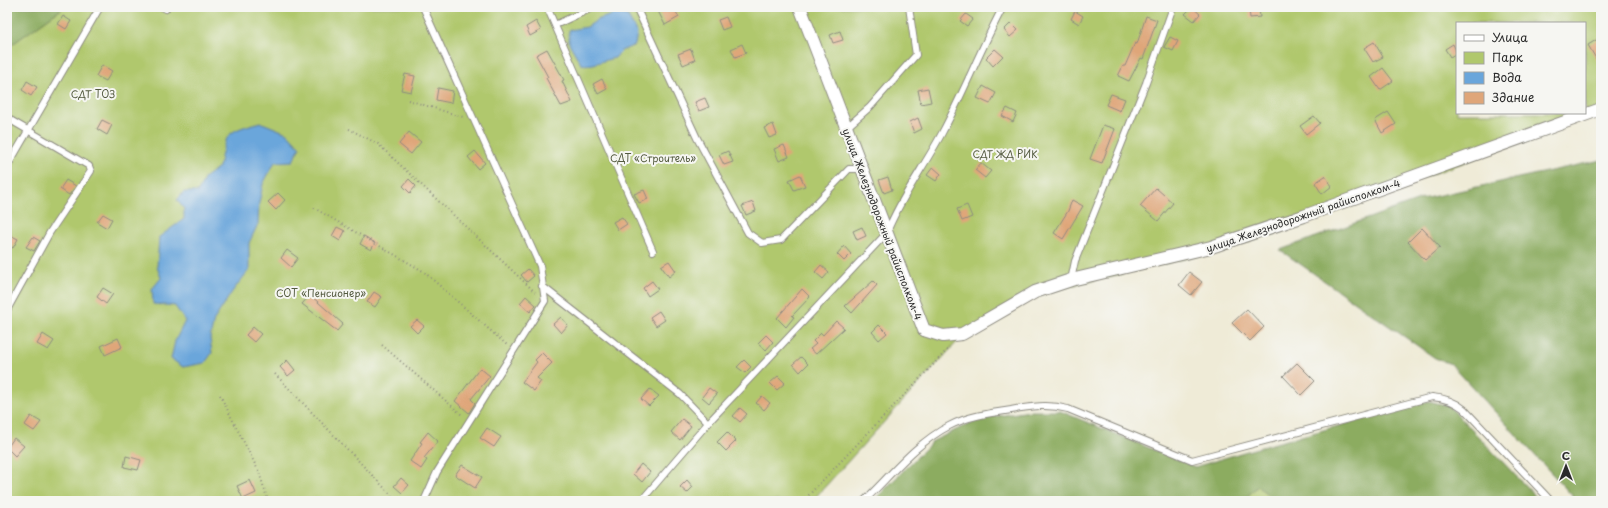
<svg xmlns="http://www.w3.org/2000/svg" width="1608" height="508" font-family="'Playpen Sans',sans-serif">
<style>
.green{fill:#b0c86d;stroke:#6e7a4c;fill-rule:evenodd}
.forest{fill:#8cac60;stroke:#5c6c46}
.water{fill:#6aa6db;stroke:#4a6883}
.building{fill:#dfa679}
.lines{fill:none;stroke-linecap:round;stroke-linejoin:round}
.service-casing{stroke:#8d8b81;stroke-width:8}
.minor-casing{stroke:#8d8b81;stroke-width:14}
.path{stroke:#8d8b81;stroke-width:2;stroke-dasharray:1 3;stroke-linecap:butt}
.service{stroke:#fff;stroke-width:6}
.minor{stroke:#fff;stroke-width:12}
.labels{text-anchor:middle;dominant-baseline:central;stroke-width:4;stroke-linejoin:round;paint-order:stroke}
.park-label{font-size:10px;fill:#535a3f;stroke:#f6f6f2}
.street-label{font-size:10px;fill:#2b2b2b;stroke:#f6f6f2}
</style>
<rect width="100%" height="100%" fill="#f6f6f2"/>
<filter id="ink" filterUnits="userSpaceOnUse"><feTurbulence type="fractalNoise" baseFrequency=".025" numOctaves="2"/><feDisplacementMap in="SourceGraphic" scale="8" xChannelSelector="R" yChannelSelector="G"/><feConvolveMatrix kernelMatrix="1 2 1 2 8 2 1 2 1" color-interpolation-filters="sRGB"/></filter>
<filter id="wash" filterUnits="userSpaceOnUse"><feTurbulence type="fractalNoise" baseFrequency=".012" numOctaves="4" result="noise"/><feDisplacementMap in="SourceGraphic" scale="16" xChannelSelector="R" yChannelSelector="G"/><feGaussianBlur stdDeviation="0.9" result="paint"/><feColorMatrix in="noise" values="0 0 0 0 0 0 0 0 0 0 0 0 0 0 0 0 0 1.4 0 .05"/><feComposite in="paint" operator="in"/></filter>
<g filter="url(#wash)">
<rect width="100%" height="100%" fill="#efebd7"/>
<!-- green -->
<path class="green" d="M64 7H1601V112L1231 248 1033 295 957 342 812 501H7V48ZM1457 23H1585V113H1457Z
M1258 486 1275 501H1242Z"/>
<!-- forest -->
<path class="forest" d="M7 7H64L7 48Z
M1601 160V501H1577L1451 364 1435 358 1280 250 1422 199Z
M1429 401 1449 406 1540 501H1275L1258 486 1242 501H873L933 441 979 419 1030 411H1060L1195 467 1247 451Z"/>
<!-- water -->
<path class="water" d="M614 14 627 15 637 33 635 45 621 51 615 58C602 60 593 67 581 64L569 43V30L587 27 597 20Z
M260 122 287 133 300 147 293 161 275 162 263 184 259 203 258 224 249 243V270L232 292 214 320 210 338 212 353 205 363 183 367 171 359 175 341 185 321 175 306 153 304 152 289 161 278 157 267 159 237 184 219V209L177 200 184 192H198L205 177 219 167C226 132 226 132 260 122Z"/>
<g id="blocks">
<!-- building -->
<path class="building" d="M665 7H673L679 17 665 25 658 11Z
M1192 7 1200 14 1194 21 1185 14Z
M1259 8 1260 17 1250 18 1249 9Z
M1075 11 1083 16 1079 24 1071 19Z
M966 14 973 19 967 26 960 21Z
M63 16 71 21 66 29 58 24Z
M1146 16 1157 20 1143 59 1141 58 1129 81 1118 76 1123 66H1125L1135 43 1137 44Z
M726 17 730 27 722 30 718 20Z
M536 21 541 30 530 36 526 27Z
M1011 23 1018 30 1010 37 1004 30Z
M840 31 843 40 833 43 830 35Z
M1170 37 1178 41 1173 51 1164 47Z
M1601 37V67L1588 45Z
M1374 42 1383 57 1373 62 1364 48Z
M742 44 746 53 735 57 731 49Z
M1453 44 1457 53 1450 57 1445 49Z
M547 49 564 80 562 81 572 102 561 106 546 78 548 77 536 55Z
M691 49 695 60 683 65 678 54Z
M995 49 1003 56 993 66 986 58Z
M102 65 112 71 106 81 96 76Z
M1383 68 1393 81 1380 90 1371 77Z
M405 74 415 76 411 92 401 90Z
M602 79 607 89 598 94 593 84Z
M27 81 37 87 31 96 22 90Z
M983 86 996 93 990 104 977 98Z
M438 88 453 91 451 103 436 100Z
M928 88 931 102 921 104 918 90Z
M1111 94 1125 99 1120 111 1106 105Z
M705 98 709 107 699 111 695 102Z
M1007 108 1017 113 1013 122 1002 116Z
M1388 112 1396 124 1382 133 1375 120Z
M1314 116 1320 123 1306 134 1300 126Z
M918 118 922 129 914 133 910 122Z
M102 120 112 125 107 135 97 129Z
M773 124 777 135 769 138 764 128Z
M1103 125 1115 129 1102 163 1090 159Z
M409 132 421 142 411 154 399 144Z
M784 145 789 157 779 161 774 149Z
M475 151 485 163 478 169 468 157Z
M728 151 733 162 724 165 719 155Z
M981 163 991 171 985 178 975 170Z
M933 167 941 174 936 181 927 175Z
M800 175 805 186 794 190 789 180Z
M1325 176 1332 186 1322 194 1315 183Z
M888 177 892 190 884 193 879 180Z
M409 179 416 186 410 193 403 186Z
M66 180 76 186 69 195 60 189Z
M1156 188 1173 203 1158 221 1140 206Z
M644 190 648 199 639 203 634 194Z
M278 193 285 200 276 210 268 202Z
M1072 200 1083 206 1063 239 1054 233 1068 211Z
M753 202 756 211 746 215 742 206Z
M967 205 972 217 962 221 957 209Z
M103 214 112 219 107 228 97 222Z
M622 217 627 224 618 230 613 222Z
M337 227 345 231 340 241 332 236Z
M862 227 866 236 857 240 853 231Z
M1422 228 1440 247 1425 260 1408 242Z
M10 235 18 239 13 248 7 245Z
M364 236 375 243 371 250 360 244Z
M33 237 40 241 34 251 26 247Z
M844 246 851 254 844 261 837 254Z
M287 250 298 258 291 267 281 258Z
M669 261 676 271 669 277 661 266Z
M821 265 829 272 823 279 815 272Z
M528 269 534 276 527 282 521 275Z
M1189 272 1202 282 1191 295 1179 285Z
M652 281 658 289 648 296 643 288Z
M873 281 877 285 852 313 845 306Z
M103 288 113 294 106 304 97 297Z
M802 289 810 297 792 316 794 317 786 327 777 318Z
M374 292 382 297 375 307 367 302Z
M310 295 343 324 337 331 302 304Z
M526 296 536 305 530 312 520 303Z
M1247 309 1264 327 1250 341 1232 323Z
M659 311 665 320 656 326 650 317Z
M561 317 568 325 561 333 553 324Z
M417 320 424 326 417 333 410 326Z
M836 321 844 328 816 354 810 349 816 344 813 341 821 333 823 335Z
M879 325 887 333 879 340 872 332Z
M253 327 261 334 254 342 246 335Z
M43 334 54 341 48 350 37 344Z
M766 335 773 342 766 350 758 343Z
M118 338 122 347 105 355 101 346Z
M542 353 552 363 537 378 541 381 534 391 522 382 537 362 535 360Z
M801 357 808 364 800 372 793 364Z
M287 360 295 370 288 376 280 367Z
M744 360 751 367 745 373 737 367Z
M1297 363 1315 381 1301 395 1283 376Z
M480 368 490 376 471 399 475 403 469 413 455 401Z
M778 376 785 383 777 390 770 383Z
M709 388 717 394 709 403 702 397Z
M650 389 659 396 649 406 641 399Z
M762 396 770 403 764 410 756 403Z
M740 408 747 414 740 422 733 416Z
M31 416 41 422 34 431 25 425Z
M682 419 691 426 680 440 671 432Z
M487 428 501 437 494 447 480 438Z
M428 432 438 441 424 458 427 460 421 469 410 461 422 443 420 442Z
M727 432 736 441 726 451 717 442Z
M14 438 24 446 15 456 7 448Z
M126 456 141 460 138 470 124 467Z
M641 464 650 472 642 482 633 474Z
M462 465 482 477 475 488 455 475Z
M401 478 409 485 402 493 394 486Z
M250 480 256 493 243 499 237 486Z
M687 480 693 487 687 493 680 487Z"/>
</g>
</g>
<g filter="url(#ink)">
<use href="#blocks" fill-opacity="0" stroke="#8d8b81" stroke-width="1"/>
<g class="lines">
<!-- service casing -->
<g class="service-casing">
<path id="service" d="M162 7 166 9
M423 7 540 266 545 301 437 472 424 501
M547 7 653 251
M636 7 697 138 748 233 762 243 781 240 849 169H861
M555 25 594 7
M7 118 89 166 91 171 50 232 7 310
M846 128 870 107 916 55 909 7
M7 167 100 7
M887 232C901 197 924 167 942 133 964 92 981 48 1003 7
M1071 280 1075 261 1146 83 1173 7
M542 286 680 394 708 423
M641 501 708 423 882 238
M864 501C891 475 916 443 949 426 968 416 990 413 1011 410 1031 406 1049 404 1068 409L1192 460 1432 397C1445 398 1454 401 1464 409L1551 501"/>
</g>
<!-- minor casing -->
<g class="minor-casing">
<path id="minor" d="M800 7 924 330 943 336 962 334 1035 292 1071 280 1211 247 1304 216 1601 109"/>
</g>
<!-- path -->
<path class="path" d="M408 100 463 117
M349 129 378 144 535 292
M314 208 423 271 508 346
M382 345 462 415
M275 374 397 501
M220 395 259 472 268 501
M803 501 949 348"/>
<!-- service -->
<use href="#service" class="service"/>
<!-- minor -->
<use href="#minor" class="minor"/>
</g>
</g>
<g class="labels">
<!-- park labels -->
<g class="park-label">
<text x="93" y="93">СДТ ТОЗ</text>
<text x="1005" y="153">СДТ ЖД РИК</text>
<text x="653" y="157">СДТ «Строитель»</text>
<text x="321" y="292">СОТ «Пенсионер»</text>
</g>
<!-- street labels -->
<g class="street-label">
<text transform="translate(1303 215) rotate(-19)">улица Железнодорожный райисполком-4</text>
<text transform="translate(883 224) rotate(69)">улица Железнодорожный райисполком-4</text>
</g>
</g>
<!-- margin -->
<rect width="1608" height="508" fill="none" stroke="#f6f6f2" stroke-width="24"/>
<!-- legend -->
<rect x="1456" y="22" width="130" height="92" fill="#f6f6f2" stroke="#a5a5a2"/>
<rect x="1464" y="35" width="20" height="6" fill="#ffffff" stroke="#a5a5a2"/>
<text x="1492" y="42" font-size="12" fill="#2b2b2b">Улица</text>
<rect x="1464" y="52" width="20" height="12" fill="#b0c86d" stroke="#a5a5a2"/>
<text x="1492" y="62" font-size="12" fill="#2b2b2b">Парк</text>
<rect x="1464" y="72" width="20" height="12" fill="#6aa6db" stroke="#a5a5a2"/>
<text x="1492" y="82" font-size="12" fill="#2b2b2b">Вода</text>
<rect x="1464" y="92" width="20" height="12" fill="#dfa679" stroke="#a5a5a2"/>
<text x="1492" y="102" font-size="12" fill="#2b2b2b">Здание</text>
<!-- north arrow -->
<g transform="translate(1566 466)" stroke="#f6f6f2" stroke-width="3" paint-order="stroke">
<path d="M0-3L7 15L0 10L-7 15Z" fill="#2b2b2b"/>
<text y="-6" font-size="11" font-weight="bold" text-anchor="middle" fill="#2b2b2b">С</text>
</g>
</svg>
